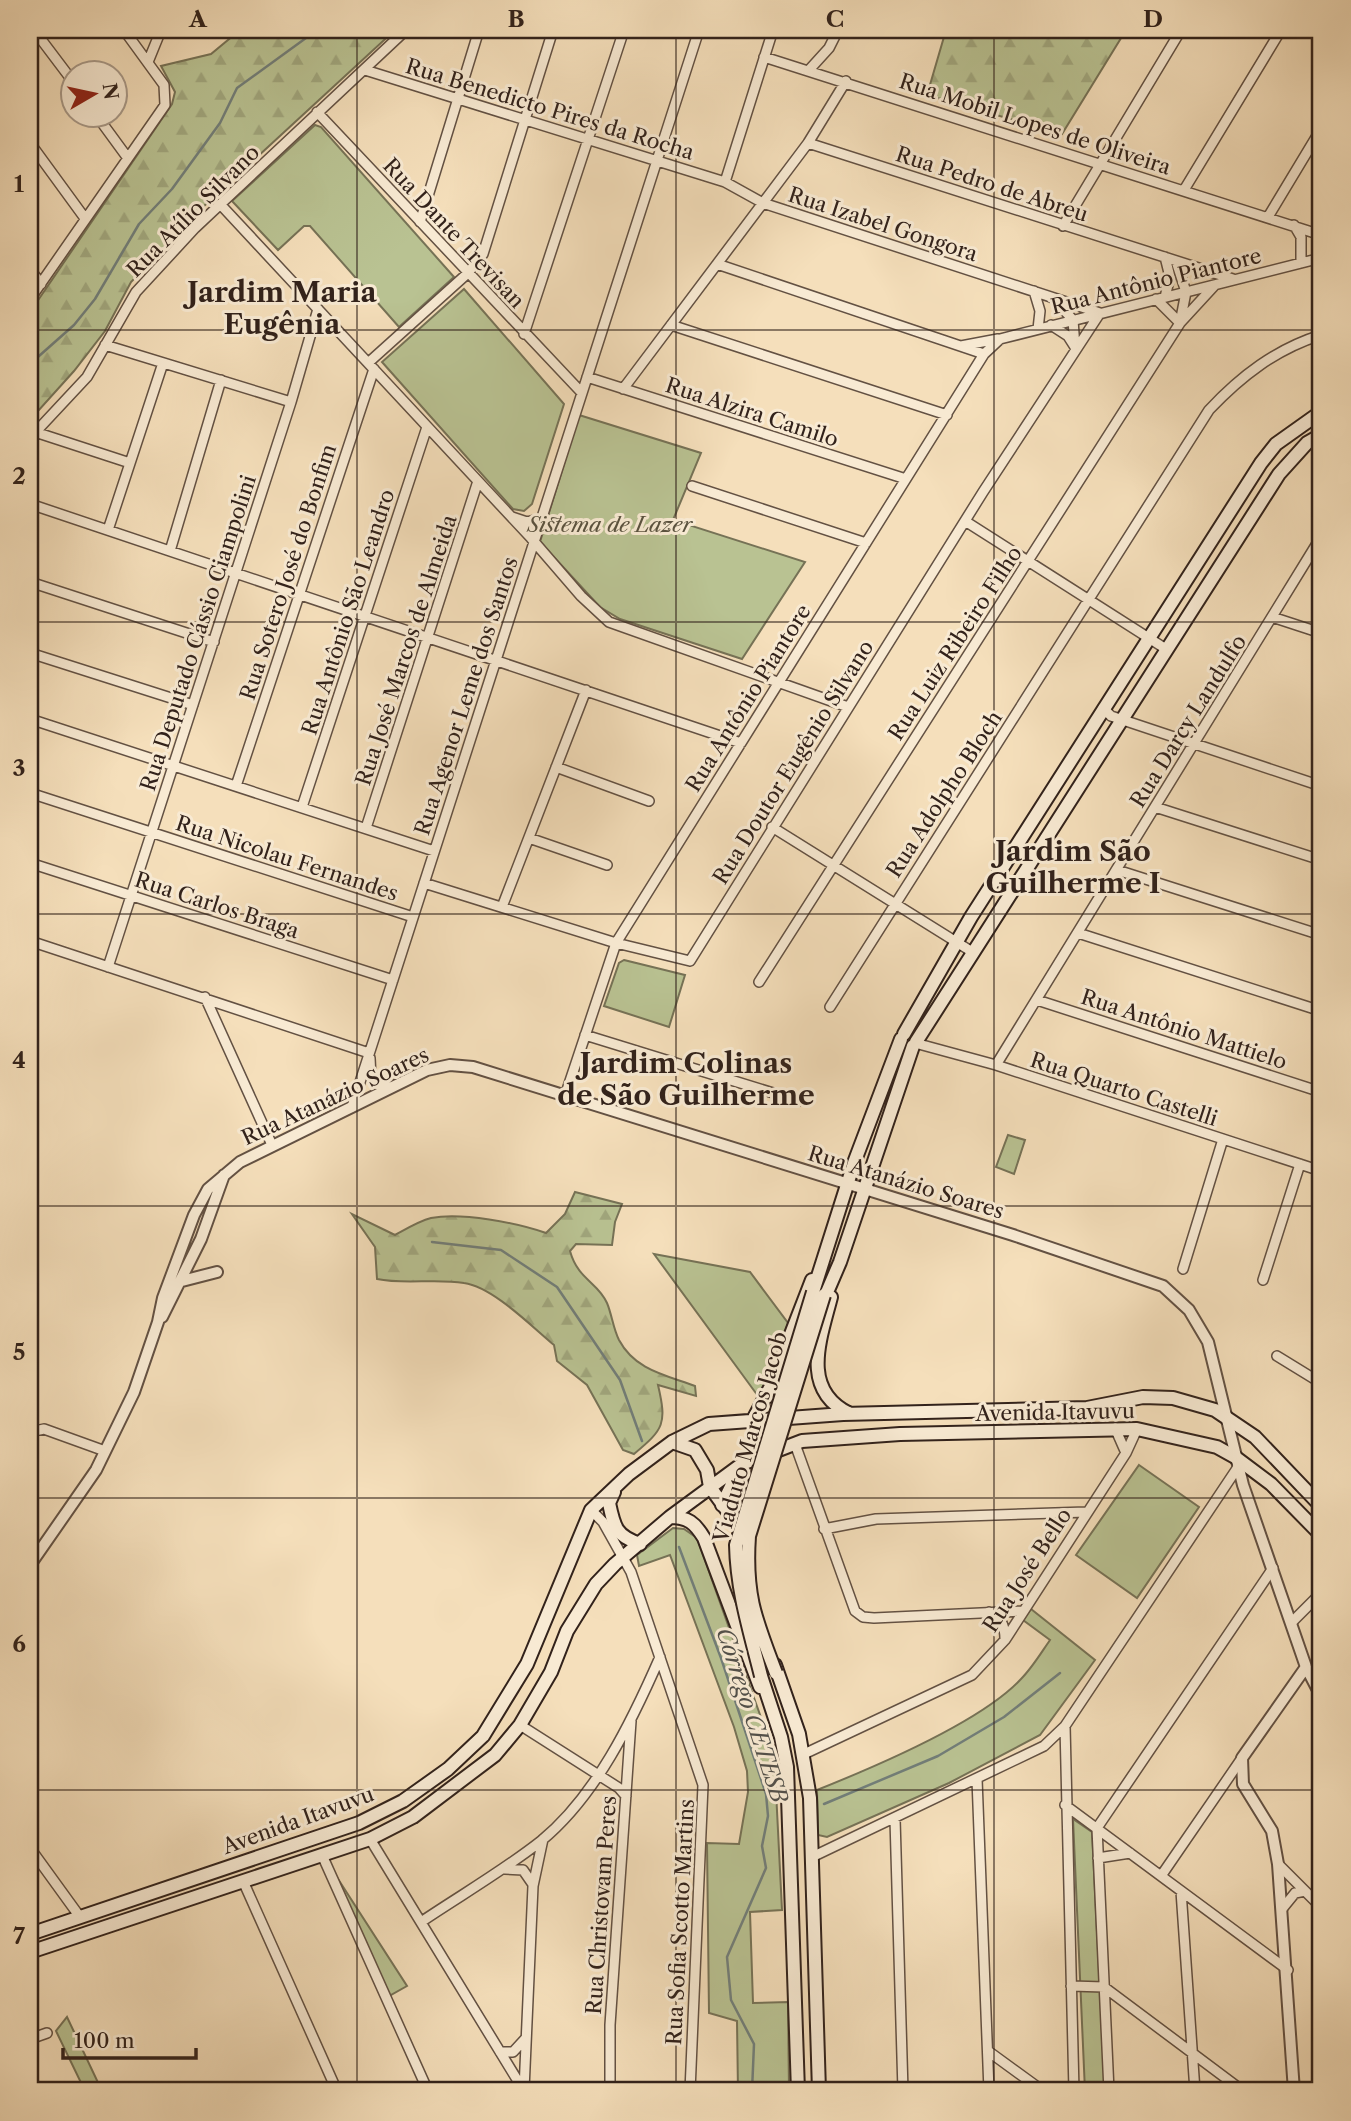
<svg xmlns="http://www.w3.org/2000/svg" width="1351" height="2121" font-family="'Libre Caslon Text',serif">
<style>
.green{fill:#b9c292;stroke:#767256;stroke-width:2}
.forest{fill:url(#forest-firs);stroke:#767256;stroke-width:2}
.lines{fill:none;stroke-linecap:round;stroke-linejoin:round}
.stream{stroke:#727e79;stroke-width:2.5}
.minor-casing{stroke:#635143;stroke-width:12}
.tertiary-casing{stroke:#635143;stroke-width:14}
.secondary-casing{stroke:#32221b;stroke-width:16}
.minor{stroke:#f8ead3;stroke-width:9}
.tertiary{stroke:#f8ead3;stroke-width:10}
.secondary{stroke:#f8ead3;stroke-width:12}
.secondary-bridge-casing{stroke:#32221b;stroke-width:16;stroke-linecap:butt}
.secondary-bridge{stroke:#f8ead3;stroke-width:12}
.grid{fill:none;stroke:#32221b;stroke-width:2;stroke-opacity:0.55}
.labels{text-anchor:middle;dominant-baseline:central;stroke-width:6;stroke-linejoin:round;paint-order:stroke}
.street-label{font-size:21px;fill:#32221b;stroke:#f8ead3}
.park-label{font-size:21px;font-style:italic;fill:#5a523f;stroke:#f8ead3}
.water-label{font-size:23px;font-style:italic;fill:#52504a;stroke:#f8ead3}
.district-label{font-size:28px;font-weight:bold;fill:#32221b;stroke:#f8ead3}
.neatline{fill:none;stroke:#32221b;stroke-width:2.5}
.grid-label{font-size:23px;text-anchor:middle;font-weight:bold;fill:#32221b}
</style>
<defs>
<pattern id="forest-firs" width="22" height="20" patternUnits="userSpaceOnUse" patternTransform="scale(1.75)"><rect width="22" height="20" fill="#b9c292"/><path d="M5 1l3.5 6h-7zM16 11l3.5 6h-7z" fill="#a0a67d"/></pattern>
</defs>
<rect width="100%" height="100%" fill="#f5dfbb"/>
<filter id="stains"><feTurbulence type="fractalNoise" baseFrequency=".00286" numOctaves="4"/><feColorMatrix values="0 0 0 0 .2 0 0 0 0 .09 0 0 0 0 .02 0 0 0 .5 -.17"/></filter>
<radialGradient id="worn" r=".72"><stop offset=".6" stop-color="#630" stop-opacity="0"/><stop offset="1" stop-color="#630" stop-opacity=".3"/></radialGradient>
<!-- green -->
<path class="green" d="M315 125 321 127 454 277 399 327 310 226H304L278 250 232 201Z
M464 289 564 404 532 504 524 511 513 509 382 362Z
M579 415 701 453 673 520 805 562 742 659 620 619 600 607 540 542Z
M624 960 685 975 669 1027 604 1006 619 963Z
M1008 1135 1025 1140 1014 1174 996 1167Z
M654 1254 750 1272 788 1323 770 1374 758 1396Z
M1139 1465 1199 1507 1137 1598 1076 1555Z
M673 1528 684 1529 697 1538 764 1726 775 1771 782 1910 750 1912 753 2003 788 2002 789 2091H738L737 2021 709 2013 707 1843 739 1844 748 1792 747 1771 734 1727 670 1555 639 1566 637 1555Z
M1031 1609 1095 1660 1040 1735 949 1783 827 1837 818 1835 817 1790C872 1768 981 1722 1021 1679 1032 1668 1041 1653 1050 1640L1023 1620Z
M1073 1819 1092 1832 1105 2091H1085Z
M329 1865 407 1986 389 1996Z
M67 2017 102 2091H85L56 2031Z"/>
<!-- forest -->
<path class="forest" d="M240 30H395L204 206 131 282 105 331 74 371 30 420V312L172 104 175 92 161 66 211 54Z
M946 30H1126L1062 134 927 95Z
M575 1192 622 1204 615 1222 612 1245 576 1244 570 1251C578 1280 598 1282 607 1303 612 1315 613 1328 619 1340 635 1370 665 1375 695 1386L696 1396 658 1385C667 1424 664 1429 634 1454L623 1450 587 1385 557 1361 554 1345C531 1326 493 1287 464 1283 434 1278 406 1285 377 1279L375 1247 352 1214 395 1235C406 1229 419 1221 431 1218 462 1212 517 1223 546 1233L565 1214Z"/>
<g class="lines">
<!-- stream -->
<path class="stream" d="M30 364 74 325 95 299 139 224 172 189 220 123 237 88 317 30
M432 1242 501 1250 557 1287 620 1380 642 1441
M679 1547 721 1658 766 1794 768 1816 762 1846 766 1868 727 1957 731 2000 754 2044 752 2091
M824 1804 938 1756 1004 1717 1060 1673"/>
<!-- minor casing -->
<g class="minor-casing">
<path id="minor" d="M34 30 74 83
M764 57 1321 235
M148 62 161 30
M365 70 725 182 763 203 1100 313 983 492 690 961 616 943 424 883
M809 70 829 48 838 30
M317 112 582 393
M97 116 127 157
M30 143 84 217
M808 143 1233 279
M725 182 773 30
M1184 190 1281 30
M220 204 531 538 581 596 609 622 848 707
M1268 217 1321 129
M420 222 479 30
M1294 225 1301 237V263
M1063 226 1181 30
M717 264 984 354
M30 269 41 284
M1034 291 1040 311 1038 329
M1165 297 1170 277 1165 257
M30 299 165 105 164 85 124 30
M1054 299 1073 320 1075 347
M1156 299 1180 323 1215 285
M671 325 947 415
M1051 325 1068 336 1075 347
M524 334 624 30
M105 345 291 402
M961 346 998 339
M368 363 468 273 483 254 553 30
M587 377 906 479
M623 389 808 143 846 81
M35 432 130 463
M30 438 87 377 136 292 195 228 406 30
M692 486 866 543
M30 504 741 743
M512 517 527 522 542 518
M965 521 1166 649
M108 530 163 363
M170 551 221 380
M30 582 214 642
M1272 617 1321 633
M30 653 193 705
M1103 708 1111 716 1321 786
M30 719 434 851
M556 767 649 801
M236 786 374 369
M30 793 413 917
M302 807 427 427
M1155 807 1321 860
M772 827 974 953
M366 828 478 481
M529 838 607 865
M30 863 393 980
M1117 870 1321 935
M502 907 586 690
M1078 933 1321 1011
M30 941 369 1053
M108 967 291 402 318 309
M759 982 1180 323 1186 292 1176 261
M205 997 272 1145
M1037 1000 1321 1092
M830 1007 1209 410C1241 376 1276 349 1321 335
M585 1035 799 1101
M915 1043 996 1065 1321 1171
M370 1058 371 1078 375 1084 390 1087
M996 1065 1321 537
M565 1096 616 943 984 354 1000 339 1321 258
M352 1107 699 30
M1183 1269 1223 1139
M1263 1280 1300 1164
M1277 1356 1321 1383
M1115 1428 1126 1453
M30 1432 44 1429 105 1451
M795 1444 855 1611 863 1617 874 1618 1023 1611
M591 1510 603 1522 631 1572 703 1785 690 2091
M824 1529 876 1519 1086 1512
M989 1612C1001 1616 1005 1627 1005 1639
M1293 1621 1321 1593
M520 1725 619 1788 626 1796
M1065 1726 1074 2091
M804 1754 972 1675 1005 1640 1126 1453 1137 1429
M977 1779 989 2091
M1065 1805 1288 1970
M895 1819 903 2091
M370 1839 524 2091
M30 1848 80 1917
M322 1855 428 2091
M812 1857 1044 1746 1065 1726 1238 1467
M1098 1858 1130 1853
M1278 1864 1321 1907
M505 1869 523 1870 532 1883
M1161 1876 1242 1758
M243 1881 337 2091
M1181 1891 1195 2091
M1282 1909 1295 1893 1305 1891
M421 1922C461 1895 503 1871 541 1841 596 1796 632 1721 660 1657
M1071 1986 1104 1987 1243 2091
M30 2039 47 2033
M988 2051 1043 2091
M500 2052H513L525 2039
M524 2090 533 1886 543 1839
M610 2091V2025L631 1721
M1109 2091 1097 1828 1273 1568"/>
</g>
<!-- tertiary casing -->
<g class="tertiary-casing">
<path id="tertiary" d="M182 1281 217 1272
M162 1317 201 1239 224 1175
M30 1565 96 1470 134 1392 158 1322 163 1298 194 1215 208 1189 240 1162 427 1070 450 1065 473 1067 1013 1235 1163 1286 1189 1310 1208 1342 1243 1485 1306 1667 1321 1696
M1294 2091 1278 1864 1272 1831 1243 1784 1242 1758 1306 1667"/>
</g>
<!-- secondary casing -->
<g class="secondary-casing">
<path id="secondary" d="M904 1034 971 917 1261 463 1276 444 1321 412
M916 1042 1279 474 1307 443 1321 435
M813 1292 854 1163 901 1039
M831 1297C820 1340 800 1390 850 1414
M822 1304 840 1262 913 1046
M754 1418 771 1386 812 1280
M672 1442 695 1450 707 1470 710 1487 745 1535
M614 1492 609 1503C614 1527 616 1536 640 1544
M722 1505 740 1468
M670 1517C688 1517 695 1523 704 1538L760 1687
M775 1665 799 1734 810 1798 819 2091
M761 1676 781 1737 787 1767 798 2091
M30 1934 359 1823 403 1801 448 1769 483 1736 527 1664 591 1510 629 1474 672 1442 709 1424 843 1414 1087 1408 1143 1397 1173 1398 1215 1410 1255 1437 1321 1506
M30 1952 370 1839 413 1817 495 1755 520 1725 551 1672 567 1631 596 1584 615 1564 670 1517 742 1464 802 1441 900 1434 1137 1429 1217 1447 1235 1457 1271 1484 1321 1535"/>
</g>
<!-- minor -->
<use href="#minor" class="minor"/>
<!-- tertiary -->
<use href="#tertiary" class="tertiary"/>
<!-- secondary -->
<use href="#secondary" class="secondary"/>
<!-- secondary-bridge casing -->
<g class="secondary-bridge-casing">
<path id="secondary-bridge" d="M776 1673C755 1618 745 1595 749 1536L824 1295
M761 1676C750 1632 737 1591 736 1545L813 1292"/>
</g>
<!-- secondary-bridge -->
<use href="#secondary-bridge" class="secondary-bridge"/>
</g>
<!-- grid -->
<path class="grid" d="M357 30V2091M676 30V2091M994 30V2091M30 330H1321M30 622H1321M30 914H1321M30 1206H1321M30 1498H1321M30 1790H1321"/>
<g class="labels">
<!-- street labels -->
<g class="street-label">
<text transform="translate(550 109) rotate(17)">Rua Benedicto Pires da Rocha</text>
<text transform="translate(1035 124) rotate(18)">Rua Mobil Lopes de Oliveira</text>
<text transform="translate(992 184) rotate(18)">Rua Pedro de Abreu</text>
<text transform="translate(193 211) rotate(-45)">Rua Atílio Silvano</text>
<text transform="translate(883 224) rotate(18)">Rua Izabel Gongora</text>
<text transform="translate(454 233) rotate(47)">Rua Dante Trevisan</text>
<text transform="translate(1156 281) rotate(-14)">Rua Antônio Piantore</text>
<text transform="translate(752 412) rotate(18)">Rua Alzira Camilo</text>
<text transform="translate(288 572) rotate(-72)">Rua Sotero José do Bonfim</text>
<text transform="translate(348 612) rotate(-72)">Rua Antônio São Leandro</text>
<text transform="translate(198 633) rotate(-72)">Rua Deputado Cássio Ciampolini</text>
<text transform="translate(955 643) rotate(-57)">Rua Luiz Ribeiro Filho</text>
<text transform="translate(406 650) rotate(-72)">Rua José Marcos de Almeida</text>
<text transform="translate(466 696) rotate(-72)">Rua Agenor Leme dos Santos</text>
<text transform="translate(748 698) rotate(-58)">Rua Antônio Piantore</text>
<text transform="translate(1188 721) rotate(-58)">Rua Darcy Landulfo</text>
<text transform="translate(793 762) rotate(-58)">Rua Doutor Eugênio Silvano</text>
<text transform="translate(944 794) rotate(-57)">Rua Adolpho Bloch</text>
<text transform="translate(287 858) rotate(18)">Rua Nicolau Fernandes</text>
<text transform="translate(217 905) rotate(18)">Rua Carlos Braga</text>
<text transform="translate(1184 1029) rotate(18)">Rua Antônio Mattielo</text>
<text transform="translate(1124 1089) rotate(18)">Rua Quarto Castelli</text>
<text transform="translate(335 1096) rotate(-25)">Rua Atanázio Soares</text>
<text transform="translate(906 1182) rotate(17)">Rua Atanázio Soares</text>
<text transform="translate(1055 1412) rotate(-1)">Avenida Itavuvu</text>
<text transform="translate(750 1437) rotate(-74)">Viaduto Marcos Jacob</text>
<text transform="translate(1027 1570) rotate(-57)">Rua José Bello</text>
<text transform="translate(298 1820) rotate(-20)">Avenida Itavuvu</text>
<text transform="translate(601 1905) rotate(-86)">Rua Christovam Peres</text>
<text transform="translate(680 1922) rotate(-87)">Rua Sofia Scotto Martins</text>
</g>
<!-- park labels -->
<g class="park-label">
<text x="610" y="524">Sistema de Lazer</text>
</g>
<!-- water labels -->
<g class="water-label">
<text transform="translate(752 1715) rotate(72)">Córrego CETESB</text>
</g>
<!-- district labels -->
<g class="district-label">
<text x="282" y="292">Jardim Maria<tspan x="282" dy="32">Eugênia</tspan></text>
<text x="1073" y="851">Jardim São<tspan x="1073" dy="32">Guilherme I</tspan></text>
<text x="686" y="1063">Jardim Colinas<tspan x="686" dy="32">de São Guilherme</tspan></text>
</g>
</g>
<!-- margin -->
<rect width="1351" height="2121" fill="none" stroke="#f5dfbb" stroke-width="77"/>
<!-- north arrow -->
<g transform="translate(94 94) rotate(81)"><circle r="33" fill="#f8ead3" stroke="#a99a89" stroke-width="2"/>
<path d="M0-5L12 26L0 18L-12 26Z" fill="#8f2418"/>
<text y="-10" font-size="19" font-weight="bold" text-anchor="middle" fill="#32221b">N</text>
</g>
<!-- scale -->
<path d="M63 2048v10h133v-10" fill="none" stroke="#32221b" stroke-width="3.5"/>
<text x="74" y="2048" font-size="21" fill="#32221b" stroke="#f8ead3" stroke-width="5" paint-order="stroke">100 m</text>
<rect x="38" y="38" width="1274" height="2044" class="neatline"/>
<g class="grid-label">
<text x="198" y="27">A</text>
<text x="516" y="27">B</text>
<text x="835" y="27">C</text>
<text x="1153" y="27">D</text>
<text x="19" y="192">1</text>
<text x="19" y="484">2</text>
<text x="19" y="776">3</text>
<text x="19" y="1068">4</text>
<text x="19" y="1360">5</text>
<text x="19" y="1652">6</text>
<text x="19" y="1944">7</text>
</g>
<rect width="100%" height="100%" filter="url(#stains)"/>
<rect width="100%" height="100%" fill="url(#worn)"/>
</svg>
